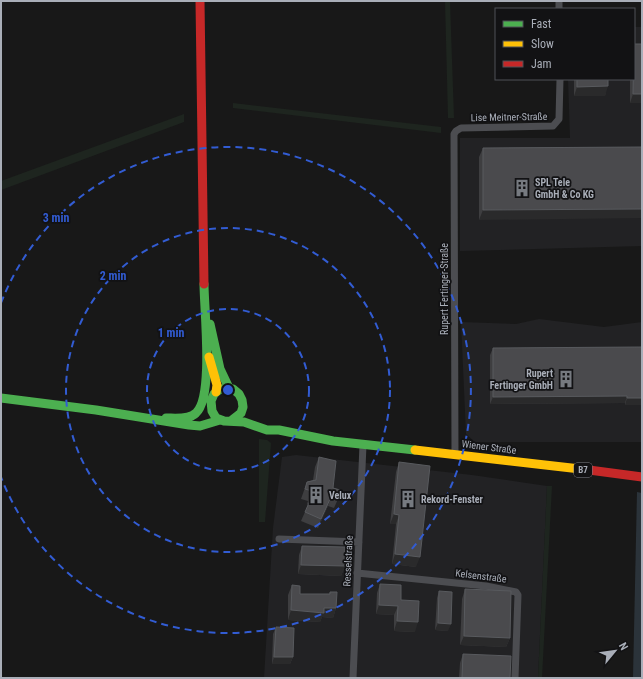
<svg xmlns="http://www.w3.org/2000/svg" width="643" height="679" font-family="'Roboto Condensed',sans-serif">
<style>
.built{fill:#222224}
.green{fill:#1e251f}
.water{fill:#2b333a}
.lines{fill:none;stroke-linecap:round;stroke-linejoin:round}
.street{stroke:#4c4d51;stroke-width:7}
.fast{stroke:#4caf50;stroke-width:9}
.slow{stroke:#ffc107;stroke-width:9}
.jam{stroke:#c62828;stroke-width:9}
.wall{fill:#3e3e40}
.shaded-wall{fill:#2a2a2b}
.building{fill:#4a4a4d;stroke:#585a5e}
.ring{fill:none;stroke:#325cd3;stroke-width:2;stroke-dasharray:7 5}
.labels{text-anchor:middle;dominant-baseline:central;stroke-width:3.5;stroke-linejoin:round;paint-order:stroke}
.shield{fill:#121214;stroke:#7c7f87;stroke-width:1}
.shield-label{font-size:9px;font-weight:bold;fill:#a9aeb8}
.street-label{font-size:10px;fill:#a9aeb8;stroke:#121214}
.poi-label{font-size:10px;font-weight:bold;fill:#a9aeb8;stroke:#121214;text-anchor:start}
.centre{fill:#325cd3;stroke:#121214;stroke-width:2}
.ring-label{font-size:12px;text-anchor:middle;font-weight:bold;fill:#325cd3;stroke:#121214;stroke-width:3.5;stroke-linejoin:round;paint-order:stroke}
</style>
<rect width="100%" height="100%" fill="#181818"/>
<!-- built -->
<path class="built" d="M634 27H642V246L460 251V138H570L568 79H634Z
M539 319 604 327 642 322V442H475L466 434 461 322 516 324Z
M296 455 472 475 547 486 538 678H264L273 528 282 457Z"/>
<!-- green -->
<path class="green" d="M445 1H450L454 118H448Z
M233 103 441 127V133L233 108Z
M184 114V122L1 190V181Z
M259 439 267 440 271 443 265 522H259Z
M547 486H552L542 678H538Z"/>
<!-- water -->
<path class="water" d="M637 492 642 493V678H633Z"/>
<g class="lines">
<!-- street -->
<path class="street" d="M559 1V9
M455 454 454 134 456 131 461 128 553 126 559 119 560 79
M279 539 359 542
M357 573 486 586 516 592 518 595 515 678
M353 678 363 445"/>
<!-- fast -->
<path class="fast" d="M210 324 220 369 229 388
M1 398 96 410 189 425 200 426 220 420
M166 418C175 418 189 420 196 413 214 397 204 309 204 284
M232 420 241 413 243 407 242 400 239 394 233 389H220L214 394 211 401 212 411 216 418 224 421 244 422 267 430H279L333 441 415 450"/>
<!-- slow -->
<path class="slow" d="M209 357 217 385 216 392
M415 450 589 470"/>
<!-- jam -->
<path class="jam" d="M200 1 204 284
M589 470 642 477"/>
</g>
<!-- wall -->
<path class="wall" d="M642 44V103H630V79H634Z
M574 79H608L605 96H574Z
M642 147 479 220V157L483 148Z
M642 347V405H625V403L490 404V355L493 348Z
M319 457 333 488 338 499 334 508 328 506 318 528 301 521 308 505 307 504 308 501 301 499 307 482 313 480 315 467Z
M399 462 416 567 392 564 396 524H390L396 472Z
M302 546 345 566 341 576 298 574 299 555Z
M380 584 401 600 415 632 394 631V615L376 614 377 593Z
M292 585 300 594H329L330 592 336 608 333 618 322 617 320 622 288 620V595Z
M465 589 510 638 506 647 460 645 462 599Z
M439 591 448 631 435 630 437 598Z
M276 627 293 657 290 664H272L273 634Z
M463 654 510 678H459L460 663Z"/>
<!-- shaded-wall -->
<path class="shaded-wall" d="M608 86 605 96H574L577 87Z
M633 94H642V103H630Z
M642 209V218L479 220 483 210Z
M627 396 625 403 490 404 493 397Z
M627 398H642V405H625Z
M331 497 328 506 318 528 321 519Z
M394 514 399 515 396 524H390Z
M395 554 420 557 416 567 392 564Z
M301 565 345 566 341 576 298 574Z
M379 605 398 606 394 615 376 614Z
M324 608H336L333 618 322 617 320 622 288 620 291 610Z
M397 621 418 622 415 632 394 631Z
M438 623 451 624 448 631 435 630Z
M464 636 510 638 506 647 460 645Z
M274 657H293L290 664H272Z"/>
<!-- building -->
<path class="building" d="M634 44H642V94H633Z
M577 79H608V86L577 87Z
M642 147V209L483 210V148Z
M642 347V398H627V396L493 397V348Z
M319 457 336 461 333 488 340 490 338 499 331 497 321 519 305 512 312 496 310 495 312 491 305 489 307 482 316 480Z
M399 462 430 466 420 557 395 554 399 515 394 514Z
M302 546 345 547V566L301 565Z
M380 584 401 585V600L419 601 418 622 397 621 398 606 379 605Z
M292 585 300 586V594H330V592H337L336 608H324V613L291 610Z
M465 589 511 591 510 638 464 636Z
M439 591 452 592 451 624 438 623Z
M276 627 294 628 293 657H274Z
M463 654 511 656 510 678H462Z"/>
<!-- distance rings -->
<g class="ring">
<circle cx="228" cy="390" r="81"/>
<circle cx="228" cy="390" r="162"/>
<path d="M1 303A243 243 0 1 1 1 477"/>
</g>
<!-- icons -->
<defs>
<g id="building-bare" transform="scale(1.38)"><path d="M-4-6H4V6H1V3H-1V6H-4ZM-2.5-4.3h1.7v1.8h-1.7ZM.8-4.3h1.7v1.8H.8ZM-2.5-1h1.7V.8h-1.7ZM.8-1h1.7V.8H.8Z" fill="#767a80" stroke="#121214" stroke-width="2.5" paint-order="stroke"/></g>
</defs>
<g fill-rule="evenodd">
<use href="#building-bare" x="522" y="188"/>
<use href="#building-bare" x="566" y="379"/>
<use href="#building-bare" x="316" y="495"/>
<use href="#building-bare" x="408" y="499"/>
</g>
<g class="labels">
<!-- shield labels -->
<rect class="shield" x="574" y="463" width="18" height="14" rx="3"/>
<g class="shield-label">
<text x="583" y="470">B7</text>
</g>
<!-- street labels -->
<g class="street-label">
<text transform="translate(509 117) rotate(-1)">Lise Meitner-Straße</text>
<text transform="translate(444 289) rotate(-90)">Rupert Fertinger-Straße</text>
<text transform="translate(489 447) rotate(7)">Wiener Straße</text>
<text transform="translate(348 561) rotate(-87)">Resselstraße</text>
<text transform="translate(481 576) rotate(7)">Kelsenstraße</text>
</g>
<!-- poi labels -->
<g class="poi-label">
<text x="535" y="182">SPL Tele<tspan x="535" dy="12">GmbH &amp; Co KG</tspan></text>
<text x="553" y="373" text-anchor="end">Rupert<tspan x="553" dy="12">Fertinger GmbH</tspan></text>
<text x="329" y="495">Velux</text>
<text x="421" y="499">Rekord-Fenster</text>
</g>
</g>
<circle cx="228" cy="390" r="6" class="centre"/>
<g class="ring-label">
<text x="56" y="222">3 min</text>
<text x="113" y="280">2 min</text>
<text x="171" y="337">1 min</text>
</g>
<!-- border -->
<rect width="643" height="679" fill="none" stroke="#a9aeb8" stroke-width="4"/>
<!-- legend -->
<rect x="495" y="8" width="140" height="72" fill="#121214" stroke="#4e5056"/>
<rect x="503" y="21" width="20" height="6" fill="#4caf50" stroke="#4e5056"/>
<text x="531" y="28" font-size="12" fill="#a9aeb8">Fast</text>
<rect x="503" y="41" width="20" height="6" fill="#ffc107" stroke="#4e5056"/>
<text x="531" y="48" font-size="12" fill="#a9aeb8">Slow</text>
<rect x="503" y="61" width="20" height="6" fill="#c62828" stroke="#4e5056"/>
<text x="531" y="68" font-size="12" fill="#a9aeb8">Jam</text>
<!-- north arrow -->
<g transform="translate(615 651) rotate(61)" stroke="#121214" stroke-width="3" paint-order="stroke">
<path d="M0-3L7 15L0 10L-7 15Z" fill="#a9aeb8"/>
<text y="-6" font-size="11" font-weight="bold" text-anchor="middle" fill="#a9aeb8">N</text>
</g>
</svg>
